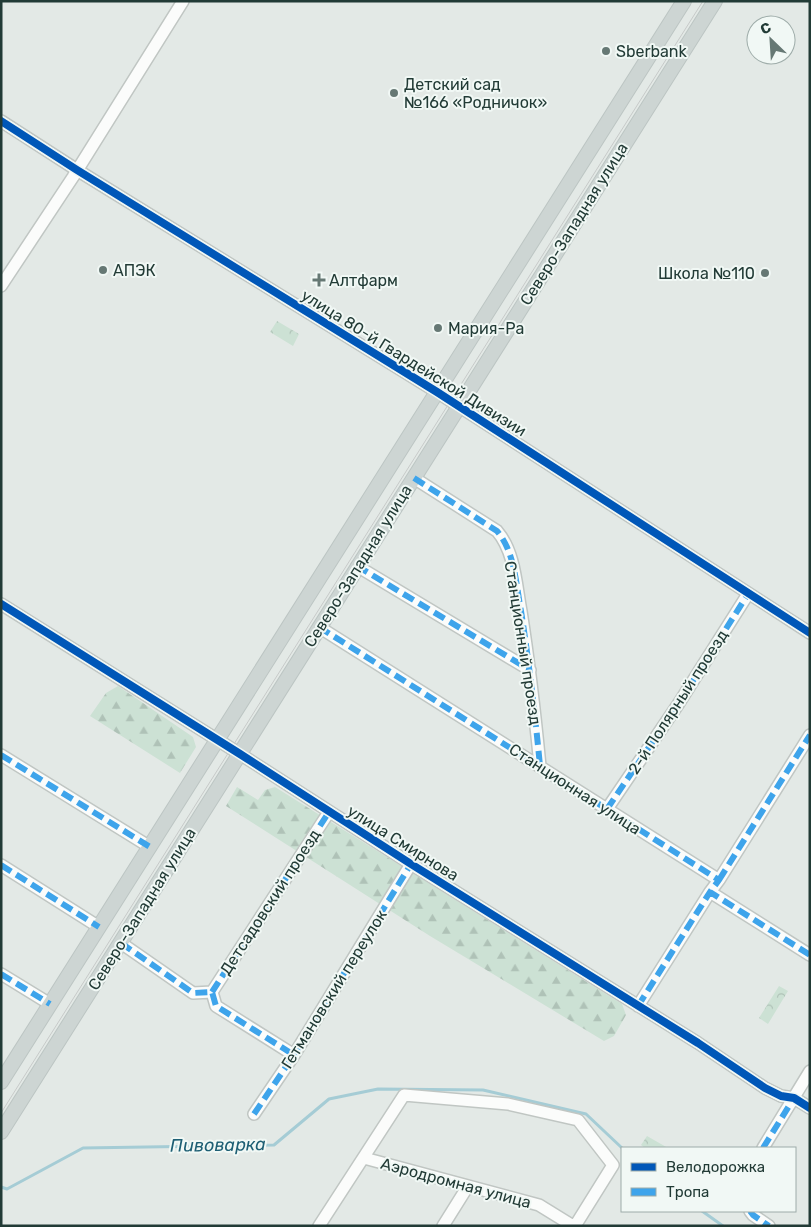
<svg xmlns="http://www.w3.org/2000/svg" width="811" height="1227" font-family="Rubik,sans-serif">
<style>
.forest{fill:url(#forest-firs)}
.park{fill:url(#park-crowns)}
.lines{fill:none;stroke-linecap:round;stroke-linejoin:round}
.stream{stroke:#a5ccd5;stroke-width:3}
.minor-casing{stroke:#c0c6c3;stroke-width:14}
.major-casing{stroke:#bcc5c3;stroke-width:16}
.minor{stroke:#fbfcfb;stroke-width:11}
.major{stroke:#cdd5d3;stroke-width:14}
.tram{stroke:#c7cac9;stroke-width:1}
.quiet{stroke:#3ea4eb;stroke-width:6;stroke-dasharray:12 6;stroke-linecap:butt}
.cycleway-casing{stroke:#f1f8f5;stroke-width:11}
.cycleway{stroke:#0057b8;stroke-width:8}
.poi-dot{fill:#667874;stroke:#f1f8f5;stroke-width:2}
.labels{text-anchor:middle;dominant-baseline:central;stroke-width:4;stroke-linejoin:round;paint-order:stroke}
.poi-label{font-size:16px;fill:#223b36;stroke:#f1f8f5;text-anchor:start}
.street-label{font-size:16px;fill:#223b36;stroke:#f1f8f5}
.water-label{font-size:18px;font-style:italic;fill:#1e5f74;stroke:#f1f8f5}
</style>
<defs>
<pattern id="forest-firs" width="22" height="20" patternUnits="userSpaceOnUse" patternTransform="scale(1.25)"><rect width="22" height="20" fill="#cce1d4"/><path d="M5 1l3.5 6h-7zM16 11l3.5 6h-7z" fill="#afc2b7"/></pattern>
<pattern id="park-crowns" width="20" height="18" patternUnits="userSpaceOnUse" patternTransform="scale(1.25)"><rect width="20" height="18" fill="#cce1d4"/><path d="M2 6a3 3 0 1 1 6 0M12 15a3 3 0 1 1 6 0" fill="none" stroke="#afc2b7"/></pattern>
</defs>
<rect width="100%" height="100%" fill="#e3e9e6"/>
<!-- forest -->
<path class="forest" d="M118 686 193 737 196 747 180 773 90 716 106 693Z
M237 787 258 800 265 790 275 787 622 1004 626 1015 614 1036 604 1041 430 936 226 806Z"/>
<!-- park -->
<path class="park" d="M277 321 299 334 293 346 270 332Z
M779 986 788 991 768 1024 759 1018Z
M647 1136 668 1148H645L641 1145Z"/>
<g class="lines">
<!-- stream -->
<path class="stream" d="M1 1187 7 1189 83 1148 274 1145 329 1099 378 1089 483 1090 586 1114 622 1148
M702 1211 723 1226"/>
<!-- minor casing -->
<g class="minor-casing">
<path id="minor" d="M1 121 77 170 437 392 810 633
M1 286 73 177 183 1
M414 478 497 531C515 552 516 585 521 611 529 662 535 714 540 766
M357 566 530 670
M1 604 240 754 411 864 698 1043 765 1088 781 1096 794 1098 810 1108
M319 627 719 880 710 892 810 955
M1 755 150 847
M607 809 679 703 748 594
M1 865 99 927
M719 880 810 735
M121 943 193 993 212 992 216 1006 294 1055
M1 974 50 1004
M212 992 329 812
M638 1006 710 892
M254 1114 294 1055 411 864
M763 1148 810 1071
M364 1158 539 1205 573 1226
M750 1211 753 1215 769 1226
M319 1226 404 1095 508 1104 578 1120 613 1165 575 1226
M443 1226 468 1186"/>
</g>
<!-- major casing -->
<g class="major-casing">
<path id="major" d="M1 1082 684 1
M1 1132 715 1"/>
</g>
<!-- minor -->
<use href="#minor" class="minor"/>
<!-- major -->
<use href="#major" class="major"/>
<!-- tram -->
<path class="tram" d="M1 1113 703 1"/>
<!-- quiet -->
<path class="quiet" d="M414 478 497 531C515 552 516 585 521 611 529 662 535 714 540 766
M357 566 530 670
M319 627 719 880 710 892 810 955
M1 755 150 847
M607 809 679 703 748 594
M1 865 99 927
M719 880 810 735
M121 943 193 993 212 992 216 1006 294 1055
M1 974 50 1004
M212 992 329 812
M638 1006 710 892
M254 1114 294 1055 411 864
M763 1148 794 1098
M750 1211 753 1215 769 1226"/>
<!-- cycleway casing -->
<g class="cycleway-casing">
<path id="cycleway" d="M1 121 77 170 437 392 810 633
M1 604 240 754 411 864 698 1043 765 1088 781 1096 794 1098 810 1108"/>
</g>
<!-- cycleway -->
<use href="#cycleway" class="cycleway"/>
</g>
<!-- markers -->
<g class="poi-dot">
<circle cx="606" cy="51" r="5"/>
<circle cx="394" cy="93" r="5"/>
<circle cx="103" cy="270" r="5"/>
<circle cx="765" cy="273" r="5"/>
<path d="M316.5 272.5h5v5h5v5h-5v5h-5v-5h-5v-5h5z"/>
<circle cx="438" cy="328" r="5"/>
</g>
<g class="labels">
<!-- poi labels -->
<g class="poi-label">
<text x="616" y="51">Sberbank</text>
<text x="404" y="84">Детский сад<tspan x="404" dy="18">№166 «Родничок»</tspan></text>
<text x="113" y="270">АПЭК</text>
<text x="755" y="273" text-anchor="end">Школа №110</text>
<text x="329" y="280">Алтфарм</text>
<text x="448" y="328">Мария-Ра</text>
</g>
<!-- street labels -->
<g class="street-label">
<text transform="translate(574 224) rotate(-58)">Северо-Западная улица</text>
<text transform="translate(414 363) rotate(32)">улица 80-й Гвардейской Дивизии</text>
<text transform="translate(358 566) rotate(-58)">Северо-Западная улица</text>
<text transform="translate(523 643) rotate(81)">Станционный проезд</text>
<text transform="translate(678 702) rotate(-57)">2-й Полярный проезд</text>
<text transform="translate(575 789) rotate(33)">Станционная улица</text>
<text transform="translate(403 843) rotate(32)">улица Смирнова</text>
<text transform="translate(270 902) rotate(-57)">Детсадовский проезд</text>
<text transform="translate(142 909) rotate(-58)">Северо-Западная улица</text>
<text transform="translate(334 989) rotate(-58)">Гетмановский переулок</text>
<text transform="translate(456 1183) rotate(15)">Аэродромная улица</text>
</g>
<!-- water labels -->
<g class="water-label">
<text transform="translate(218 1145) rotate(-1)">Пивоварка</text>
</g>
</g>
<!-- border -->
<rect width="811" height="1227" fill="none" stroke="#223b36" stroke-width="5"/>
<!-- legend -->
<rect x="621" y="1147" width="175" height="65" fill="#f1f8f5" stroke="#9eaca9"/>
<rect x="631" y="1163" width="25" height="8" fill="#0057b8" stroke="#9eaca9"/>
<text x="666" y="1172" font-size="15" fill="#223b36">Велодорожка</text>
<rect x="631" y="1188" width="25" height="8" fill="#3ea4eb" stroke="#9eaca9"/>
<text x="666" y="1197" font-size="15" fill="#223b36">Тропа</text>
<!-- north arrow -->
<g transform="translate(771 40) rotate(335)"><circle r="24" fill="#f1f8f5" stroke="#9eaca9"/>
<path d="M0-4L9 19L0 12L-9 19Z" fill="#667874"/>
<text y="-8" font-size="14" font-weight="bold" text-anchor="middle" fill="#223b36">С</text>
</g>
</svg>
